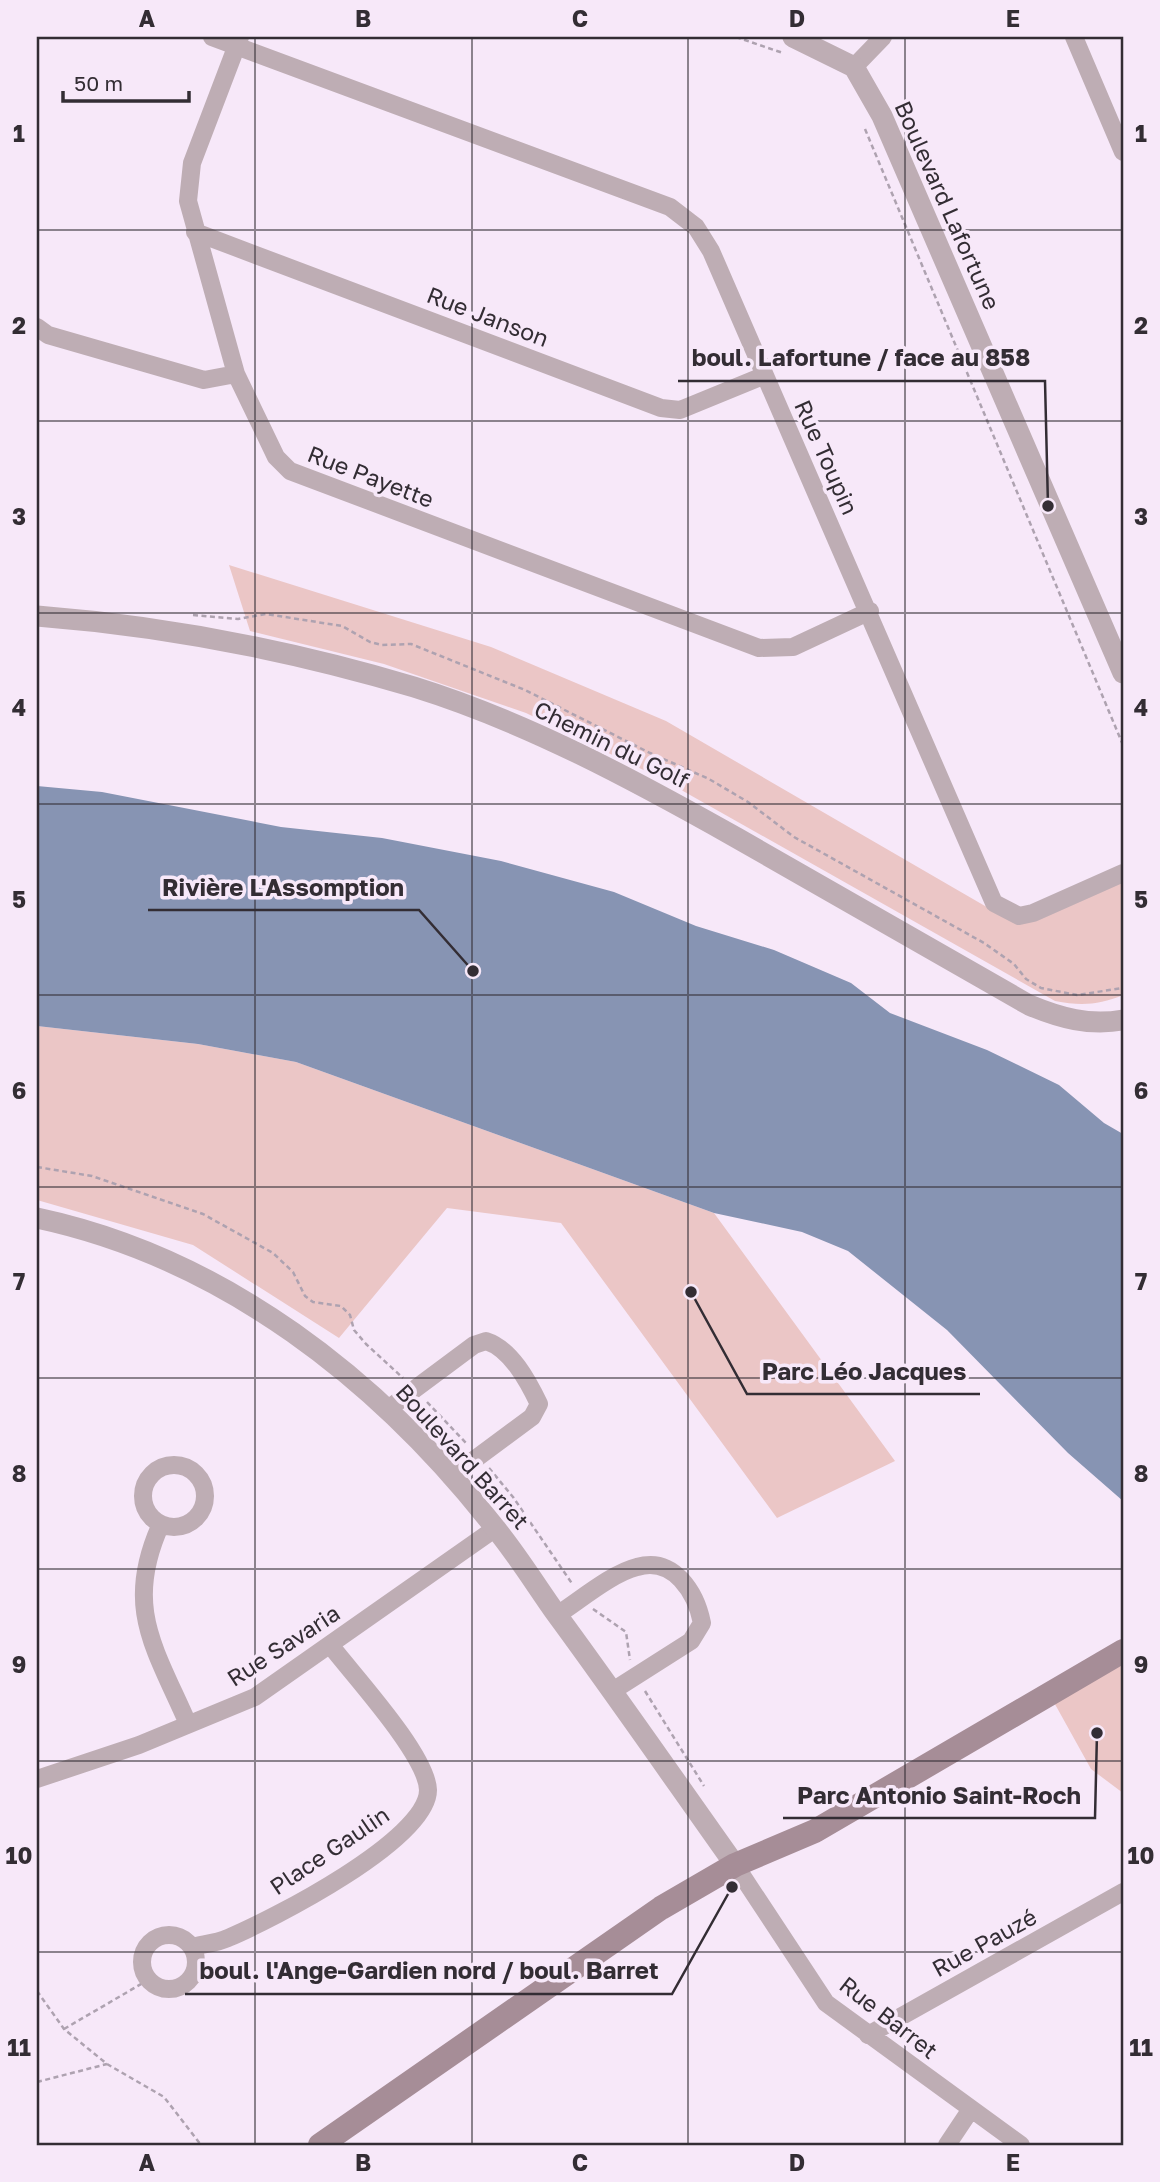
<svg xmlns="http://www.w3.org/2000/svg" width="1160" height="2182" font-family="'Golos Text',sans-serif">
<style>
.green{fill:#ebc6c6}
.water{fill:#8794b3}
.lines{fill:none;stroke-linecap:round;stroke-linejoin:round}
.path{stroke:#aea2b0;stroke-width:2.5;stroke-dasharray:5 3.5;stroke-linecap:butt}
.minor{stroke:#beadb4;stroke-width:18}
.tertiary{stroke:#beadb4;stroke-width:21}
.secondary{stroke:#a68d97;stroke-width:24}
.grid{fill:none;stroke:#332d34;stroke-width:2;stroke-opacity:0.55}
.labels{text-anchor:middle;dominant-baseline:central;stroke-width:7;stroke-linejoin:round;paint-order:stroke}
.street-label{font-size:23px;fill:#332d34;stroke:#f7e8f9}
.leader{fill:none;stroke:#332d34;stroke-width:2.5}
.callout-dot{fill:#332d34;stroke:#f7e8f9;stroke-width:2.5}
.callout-label{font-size:24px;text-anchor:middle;font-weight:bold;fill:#332d34;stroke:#f7e8f9;stroke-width:7;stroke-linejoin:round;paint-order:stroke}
.neatline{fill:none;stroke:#332d34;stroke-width:2.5}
.grid-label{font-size:23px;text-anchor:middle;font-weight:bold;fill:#332d34}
</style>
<rect width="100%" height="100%" fill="#f7e8f9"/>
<!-- green -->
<path class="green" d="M229 565 491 647 666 721 1004 917 1123 881V995C1099 1005 1081 1006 1055 1001L660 778 526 713 384 664 250 631Z
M37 1026 198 1044 296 1062 714 1213 895 1461 777 1518 561 1223 447 1208 339 1338 193 1245 37 1200Z
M1123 1657V1793L1091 1769 1051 1697Z"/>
<!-- water -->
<path class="water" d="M37 786 102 792 281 827 382 838 501 861 614 892 696 926 774 950 851 983 890 1013 987 1050 1059 1085 1104 1123 1123 1134V1501L1068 1453 947 1330 848 1251 802 1232 714 1213 296 1062 198 1044 37 1026Z"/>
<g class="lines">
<!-- path -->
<path class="path" d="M736 37 783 53
M865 129 1123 745
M193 615 238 619 266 614 342 626 370 642 382 645 411 644 525 690 650 753 709 779 748 802 794 837 984 943 1014 964 1026 979 1041 988 1077 995 1123 988
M37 1167 92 1176 203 1214 273 1253 293 1272 305 1296 313 1302 341 1306 350 1315 354 1330 366 1344 403 1378
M427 1402 466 1443
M489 1468 513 1497 573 1585
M593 1609 626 1632 630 1660
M645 1691 704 1786
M37 1991 64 2029 107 2064 164 2097 201 2145
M64 2029 148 1980
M37 2082 107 2064"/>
<!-- minor -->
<path class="minor" d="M212 37 670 207 696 227 711 251 994 903 1019 916 1033 913 1123 873
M240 37 192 163 188 201 236 374 276 457 290 471 759 648 793 647 870 611
M1074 37 1123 152
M854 67 883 37
M195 232 661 408 680 410 763 376
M37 327 48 335 204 380 236 374
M388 1409 474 1345 486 1341C511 1349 528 1381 539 1404L532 1417 451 1477
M143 1496a31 31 0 1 1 62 0a31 31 0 1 1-62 0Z
M161 1524C123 1607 155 1648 188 1724
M557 1615C579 1601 612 1573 637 1567 674 1556 696 1593 702 1623L691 1641 614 1690
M37 1779 139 1745 255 1697 496 1528
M735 1865 826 2003 1021 2145
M142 1962a27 27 0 1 1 54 0a27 27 0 1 1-54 0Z
M192 1947C204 1944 217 1943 228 1938 271 1920 428 1840 428 1790 427 1755 354 1676 331 1646
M868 2035 1123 1892
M947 2145 971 2109"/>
<!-- tertiary -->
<path class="tertiary" d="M793 37 854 67 882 116 1123 673
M37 616C165 626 290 650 414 687 527 722 634 780 737 838 835 893 932 949 1029 1005 1060 1018 1089 1026 1123 1020
M37 1218C224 1258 380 1380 496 1529 518 1556 537 1587 557 1615 618 1698 676 1782 735 1865"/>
<!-- secondary -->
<path class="secondary" d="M320 2145 661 1908 735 1865 815 1831 1123 1651"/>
</g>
<!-- grid -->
<path class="grid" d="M255 37V2145M472 37V2145M688 37V2145M905 37V2145M37 230H1123M37 421H1123M37 613H1123M37 804H1123M37 995H1123M37 1187H1123M37 1378H1123M37 1569H1123M37 1761H1123M37 1952H1123"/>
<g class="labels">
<!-- street labels -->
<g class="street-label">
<text transform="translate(948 205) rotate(66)">Boulevard Lafortune</text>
<text transform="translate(488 316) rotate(21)">Rue Janson</text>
<text transform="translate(827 457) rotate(66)">Rue Toupin</text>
<text transform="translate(371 476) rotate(21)">Rue Payette</text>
<text transform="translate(612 744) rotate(26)">Chemin du Golf</text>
<text transform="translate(463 1456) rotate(48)">Boulevard Barret</text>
<text transform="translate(283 1645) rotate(-33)">Rue Savaria</text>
<text transform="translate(329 1850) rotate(-34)">Place Gaulin</text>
<text transform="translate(984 1942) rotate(-29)">Rue Pauzé</text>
<text transform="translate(889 2017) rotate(38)">Rue Barret</text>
</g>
</g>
<!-- callouts -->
<path class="leader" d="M1048 506L1045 381H678M473 971L419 910H148M691 1292L747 1394H980M1097 1733L1095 1818H783M732 1887L672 1994H185"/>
<g class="callout-dot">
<circle cx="1048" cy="506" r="7"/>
<circle cx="473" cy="971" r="7"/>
<circle cx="691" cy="1292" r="7"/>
<circle cx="1097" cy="1733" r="7"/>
<circle cx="732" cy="1887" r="7"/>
</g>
<g class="callout-label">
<text x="861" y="366">boul. Lafortune / face au 858</text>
<text x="283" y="896">Rivière L'Assomption</text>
<text x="864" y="1380">Parc Léo Jacques</text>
<text x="939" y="1804">Parc Antonio Saint-Roch</text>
<text x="429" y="1979">boul. l'Ange-Gardien nord / boul. Barret</text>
</g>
<!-- border -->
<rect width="1160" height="2182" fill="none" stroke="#f7e8f9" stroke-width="77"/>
<!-- scale -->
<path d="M63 91v10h126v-10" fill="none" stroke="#332d34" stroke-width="3.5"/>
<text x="74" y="91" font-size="21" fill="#332d34" stroke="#f7e8f9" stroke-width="5" paint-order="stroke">50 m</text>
<rect x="38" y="38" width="1084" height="2106" class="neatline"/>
<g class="grid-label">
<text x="147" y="27">A</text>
<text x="363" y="27">B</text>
<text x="580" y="27">C</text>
<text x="797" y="27">D</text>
<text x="1013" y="27">E</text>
<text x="19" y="142">1</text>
<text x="1141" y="142">1</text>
<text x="19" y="334">2</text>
<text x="1141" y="334">2</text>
<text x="19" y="525">3</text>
<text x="1141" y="525">3</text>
<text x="19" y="716">4</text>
<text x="1141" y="716">4</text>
<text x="19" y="908">5</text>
<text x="1141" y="908">5</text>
<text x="19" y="1099">6</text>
<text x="1141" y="1099">6</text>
<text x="19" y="1290">7</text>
<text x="1141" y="1290">7</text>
<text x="19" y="1482">8</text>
<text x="1141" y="1482">8</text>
<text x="19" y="1673">9</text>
<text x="1141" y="1673">9</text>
<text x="19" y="1864">10</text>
<text x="1141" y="1864">10</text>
<text x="19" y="2056">11</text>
<text x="1141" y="2056">11</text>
<text x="147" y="2171">A</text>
<text x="363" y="2171">B</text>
<text x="580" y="2171">C</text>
<text x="797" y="2171">D</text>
<text x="1013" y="2171">E</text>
</g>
</svg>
